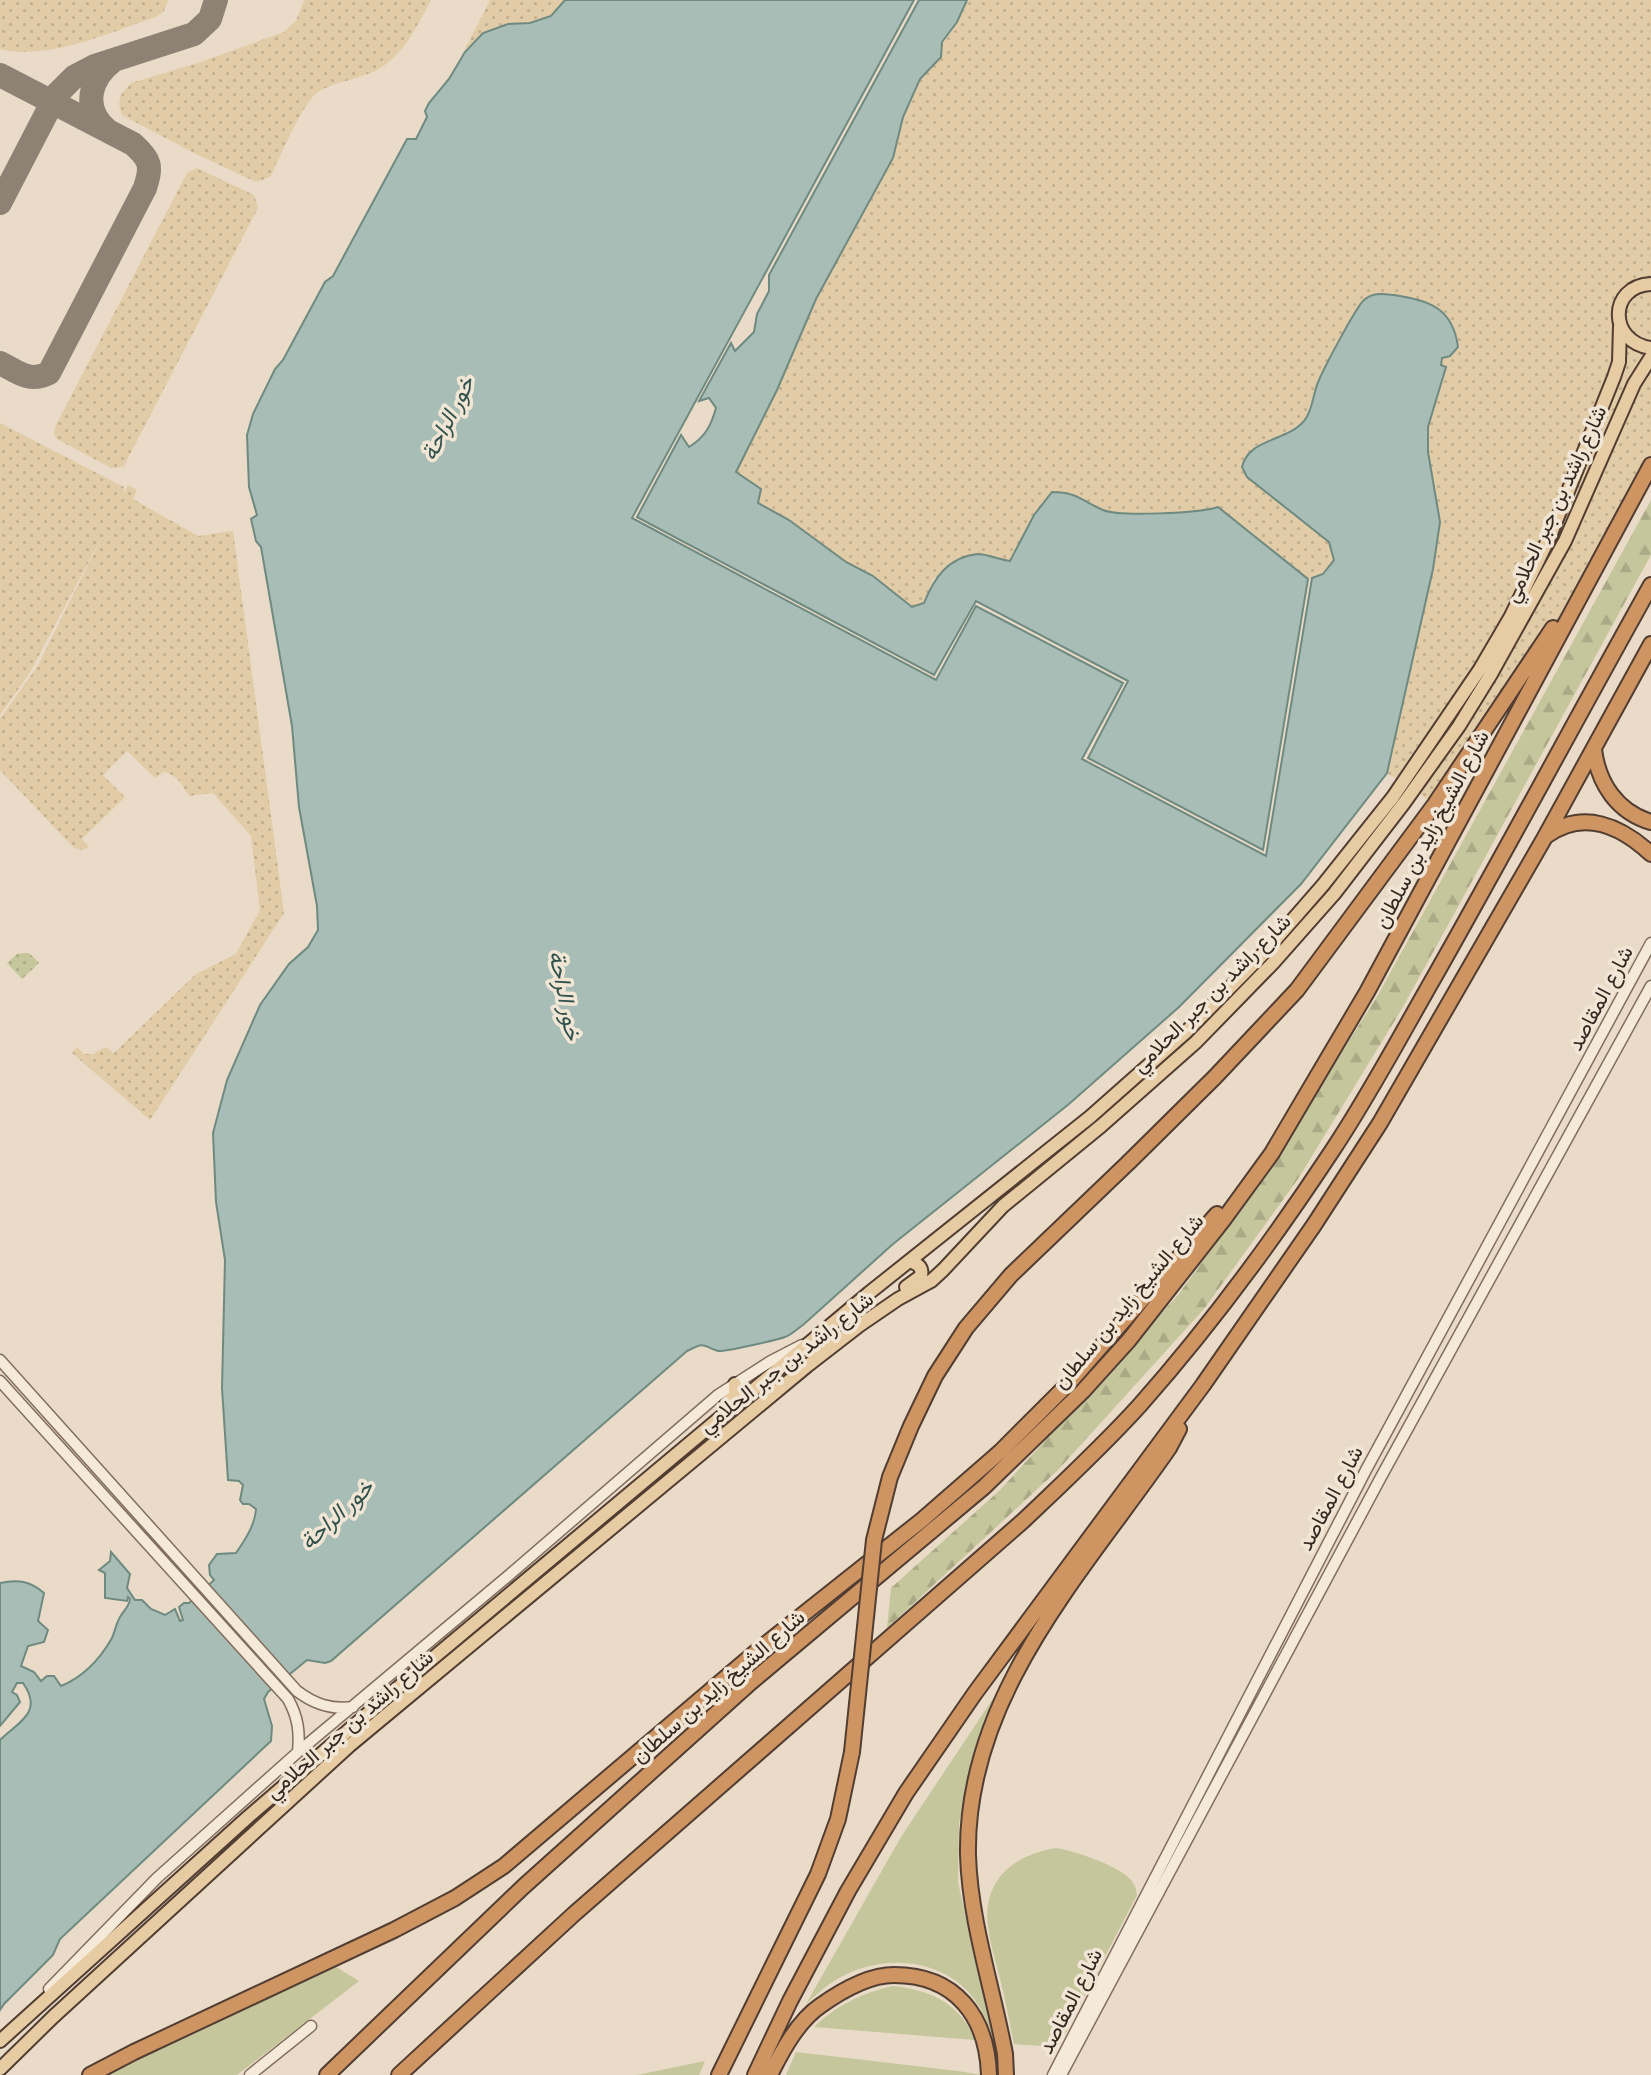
<svg xmlns="http://www.w3.org/2000/svg" width="1651" height="2075" font-family="Merriweather,Vazirmatn,serif">
<style>
.grass{fill:url(#grass-dots)}
.forest{fill:url(#forest-firs)}
.sand{fill:url(#sand-dots)}
.garden{fill:#c5c69c}
.water{fill:#a7bdb5;stroke:#6f8a81;stroke-width:2}
.lines{fill:none;stroke-linecap:round;stroke-linejoin:round}
.taxiway{stroke:#8e8274;stroke-width:24}
.minor-casing{stroke:#826e5e;stroke-width:13}
.major-casing{stroke:#513d32;stroke-width:16}
.highway-casing{stroke:#513d32;stroke-width:18}
.minor{stroke:#f5ead9;stroke-width:10}
.major{stroke:#e7cba3;stroke-width:12}
.highway{stroke:#ce9462;stroke-width:14}
.highway-bridge-casing{stroke:#513d32;stroke-width:18;stroke-linecap:butt}
.highway-bridge{stroke:#ce9462;stroke-width:14}
.labels{text-anchor:middle;dominant-baseline:central;stroke-width:7;stroke-linejoin:round;paint-order:stroke}
.street-label{font-size:21px;fill:#342820;stroke:#f1e6d5}
.water-label{font-size:23px;font-style:italic;fill:#31524d;stroke:#f1e6d5}
</style>
<defs>
<pattern id="grass-dots" width="8" height="8" patternUnits="userSpaceOnUse" patternTransform="scale(1.75)"><rect width="8" height="8" fill="#c5c69c"/><path d="M2 2h.1M6 6h.1" fill="none" stroke="#aaaa86" stroke-width="1.8" stroke-linecap="round"/></pattern>
<pattern id="forest-firs" width="22" height="20" patternUnits="userSpaceOnUse" patternTransform="scale(1.75)"><rect width="22" height="20" fill="#c5c69c"/><path d="M5 1l3.5 6h-7zM16 11l3.5 6h-7z" fill="#aaaa86"/></pattern>
<pattern id="sand-dots" width="8" height="8" patternUnits="userSpaceOnUse" patternTransform="scale(1.75)"><rect width="8" height="8" fill="#e1cca7"/><path d="M2 2h.1M6 6h.1" fill="none" stroke="#c2af8f" stroke-width="1.8" stroke-linecap="round"/></pattern>
</defs>
<rect width="100%" height="100%" fill="#e9dbc7"/>
<!-- grass -->
<path class="grass" d="M24 953H29L39 963 22 979 7 963 17 954Z"/>
<!-- forest -->
<path class="forest" d="M1651 500V555L1403 1007 1298 1179 1204 1309 1058 1470 887 1628 891 1588 1000 1490 1179 1294 1268 1169 1378 995Z"/>
<!-- sand -->
<path class="sand" d="M0 0H168V1L164 11 156 17C110 32 49 61 0 49Z
M304 0H431C414 31 400 64 365 75 349 81 332 83 318 92 302 103 280 158 270 177L256 182 196 154 122 115 119 104 121 95 131 83 201 62 284 32 296 21Z
M490 0H566L552 16 531 24 484 34 461 57Z
M967 0H1651V465L1594 569 1435 804 1387 773 1433 569 1440 522 1428 452V427L1446 367 1441 365 1442 358 1457 336 1453 325 1435 306 1318 381 1304 421 1270 442 1256 446 1247 477 1329 542 1334 560 1323 574 1308 579 1218 507C1200 513 1121 517 1104 511 1092 507 1081 498 1070 492L1034 515 1010 561 980 554 933 579 924 603 912 607 873 576 846 562 789 520 758 503 735 472 777 389 816 299 893 159 903 117 920 79 941 57 942 42 957 22Z
M197 168 254 195 258 208 126 462 124 467 111 468 57 439 54 433 55 427 187 173Z
M0 423 124 487V493L128 485 137 490 133 499 198 536 233 531 284 913 150 1120 72 1053 77 1047 84 1054H93L106 1047 114 1053 196 974 236 954 260 910 251 836 213 793 189 796C182 785 178 775 164 772L155 778 127 751 103 775 125 797 82 839 89 847 81 850 73 847 0 770V719L37 667 104 533 29 674 0 715Z"/>
<!-- garden -->
<path class="garden" d="M994 1697 975 1751 959 1823 958 1882 993 2038C989 2028 985 2017 980 2008 950 1955 877 1951 831 1983 822 1989 814 1997 806 2004L901 1837Z
M1056 1848C1075 1851 1125 1867 1134 1884 1136 1887 1136 1891 1137 1895L1058 2047 1014 2044C1009 2020 1005 1998 999 1975 995 1959 990 1943 988 1927 982 1880 1014 1855 1056 1848Z
M336 1967 359 1981 237 2075H108L122 2065Z
M893 1986C930 1990 960 2003 975 2040L814 2027C837 2005 862 1993 893 1986Z
M796 2052 958 2071 982 2075H786Z
M705 2061 699 2075H637Z"/>
<!-- water -->
<path class="water" d="M565 0H914L632 518 936 680 976 606 1123 683 1082 759 1266 856 1312 578 1323 574 1334 560 1329 542 1247 477 1242 467C1249 438 1286 442 1304 421 1313 411 1313 392 1319 380 1324 368 1356 307 1364 300 1373 292 1383 294 1394 295 1429 300 1453 308 1458 347L1450 356 1442 358 1441 365 1446 367 1428 427V452L1440 522 1433 569 1387 773 1301 884 1179 1007 1069 1104 893 1244 803 1325C797 1329 791 1335 785 1337 777 1340 724 1352 718 1351 702 1347 708 1340 687 1351L331 1661 325 1663 307 1660 268 1692 264 1699 272 1726 271 1741 60 1939 53 1955 4 2004 0 2010V1740C18 1722 44 1713 23 1683H17L12 1692 17 1695 20 1702 0 1726V1583C18 1579 30 1581 44 1593L38 1621 48 1630 44 1642 28 1646 21 1666 34 1672 41 1681 47 1676H54L61 1686C83 1677 100 1659 112 1638 115 1631 116 1624 120 1617 124 1610 129 1607 130 1599L128 1597 127 1601 105 1598V1573L99 1570 110 1561 111 1552 130 1574 127 1588 135 1600H142L151 1609 165 1615 175 1609 180 1621 183 1620 179 1607 184 1603H189L214 1580 210 1575 209 1565 217 1554 236 1553C245 1540 255 1525 256 1509L249 1504H243L240 1500 243 1485 239 1481 228 1480 222 1388 225 1260 216 1202 213 1133 227 1080 260 1005 289 964 308 947 318 930 317 906 299 807 292 726 261 547 256 541 251 519 257 515 249 487 247 435 253 414 275 369 283 360 325 282 333 276 407 139H416L427 117 425 111 429 103 449 79 465 52 483 33 508 24 530 23 551 16Z
M919 0H967L957 22 942 42 941 57 920 79 903 117 893 158 816 299 777 390 736 472 761 489 758 503 789 520 846 562 873 576 912 607 924 603C934 578 948 557 978 554 987 554 1000 560 1010 561L1034 515 1052 492C1078 492 1081 501 1103 510 1119 517 1200 513 1218 507L1308 579 1263 850 1088 758 1128 681 976 601 934 675 637 517 681 435 689 447C705 437 711 426 716 408L709 398 699 401 731 343 735 351 754 332 757 314 769 291V275Z"/>
<g class="lines">
<!-- taxiway -->
<path class="taxiway" d="M0 75 133 144C151 160 152 166 145 188L49 373C29 383 18 372 0 363
M107 130C82 109 89 79 113 61
M0 203 56 95 74 77 95 66 194 34 210 19 216 0"/>
<!-- minor casing -->
<g class="minor-casing">
<path id="minor" d="M0 1360 297 1691C314 1704 331 1710 353 1707
M0 1381 288 1699C298 1717 300 1732 298 1752
M49 1989 157 1878 298 1752 508 1576 718 1395 771 1361 802 1345
M250 2075 311 2026
M1053 2075 1366 1470 1651 943
M1061 2075 1381 1477 1651 986"/>
</g>
<!-- major casing -->
<g class="major-casing">
<path id="major" d="M1651 284C1608 286 1608 342 1651 348
M906 1287 921 1276C923 1266 917 1264 910 1261
M726 1404 735 1395V1384
M0 2041 248 1817 408 1679 869 1293 1090 1117 1186 1032 1263 954 1323 885 1393 797 1480 669 1511 616 1550 536 1614 377 1619 362 1620 326
M0 2069 53 2017 349 1746 807 1366 860 1325 898 1299 931 1281 943 1270 1003 1206 1101 1126 1196 1042 1273 963 1334 894 1404 803 1459 726 1491 674 1565 541 1634 384 1651 357"/>
</g>
<!-- highway casing -->
<g class="highway-casing">
<path id="highway" d="M1594 749C1598 783 1617 812 1651 822
M1546 836C1583 809 1621 826 1651 854
M1129 1162 1215 1077 1297 990 1435 804 1553 628
M90 2075 134 2052 394 1930 455 1898 504 1866 757 1651 922 1520 1000 1452 1070 1382 1217 1214
M327 2075 523 1887 750 1683 984 1487 1083 1391 1129 1340 1224 1219 1272 1153 1367 992 1651 465
M399 2075 574 1914 1023 1521C1063 1483 1103 1446 1140 1405 1210 1326 1274 1239 1332 1151 1370 1094 1402 1033 1436 974 1509 845 1579 714 1651 585
M719 2075 818 1874 838 1819 852 1752
M755 2075 790 2001 848 1891 906 1793 975 1693 1203 1385 1314 1225 1380 1123 1545 837 1651 644
M770 2075C782 2051 798 2021 820 2006 841 1991 868 1975 894 1975 956 1975 987 2017 989 2075
M1006 2075 1005 2054C993 1989 970 1922 968 1855 965 1695 1084 1571 1169 1448L1179 1429"/>
</g>
<!-- minor -->
<use href="#minor" class="minor"/>
<!-- major -->
<use href="#major" class="major"/>
<!-- highway -->
<use href="#highway" class="highway"/>
<!-- highway-bridge casing -->
<g class="highway-bridge-casing">
<path id="highway-bridge" d="M852 1752 874 1540 890 1477 911 1426 935 1376 966 1328 1011 1275 1129 1162"/>
</g>
<!-- highway-bridge -->
<use href="#highway-bridge" class="highway-bridge"/>
</g>
<g class="labels">
<!-- street labels -->
<g class="street-label">
<text transform="translate(1555 504) rotate(-65)">شارع راشد بن جبر الحلامي</text>
<text transform="translate(1431 829) rotate(-62)">شارع الشيخ زايد بن سلطان</text>
<text transform="translate(1211 993) rotate(-45)">شارع راشد بن جبر الحلامي</text>
<text transform="translate(1600 998) rotate(-62)">شارع المقاصد</text>
<text transform="translate(1128 1301) rotate(-50)">شارع الشيخ زايد بن سلطان</text>
<text transform="translate(786 1362) rotate(-38)">شارع راشد بن جبر الحلامي</text>
<text transform="translate(1330 1498) rotate(-62)">شارع المقاصد</text>
<text transform="translate(718 1686) rotate(-41)">شارع الشيخ زايد بن سلطان</text>
<text transform="translate(349 1724) rotate(-41)">شارع راشد بن جبر الحلامي</text>
<text transform="translate(1070 2001) rotate(-63)">شارع المقاصد</text>
</g>
<!-- water labels -->
<g class="water-label">
<text transform="translate(447 418) rotate(-63)">خور الراحة</text>
<text transform="translate(566 995) rotate(79)">خور الراحة</text>
<text transform="translate(336 1514) rotate(-43)">خور الراحة</text>
</g>
</g>
</svg>
